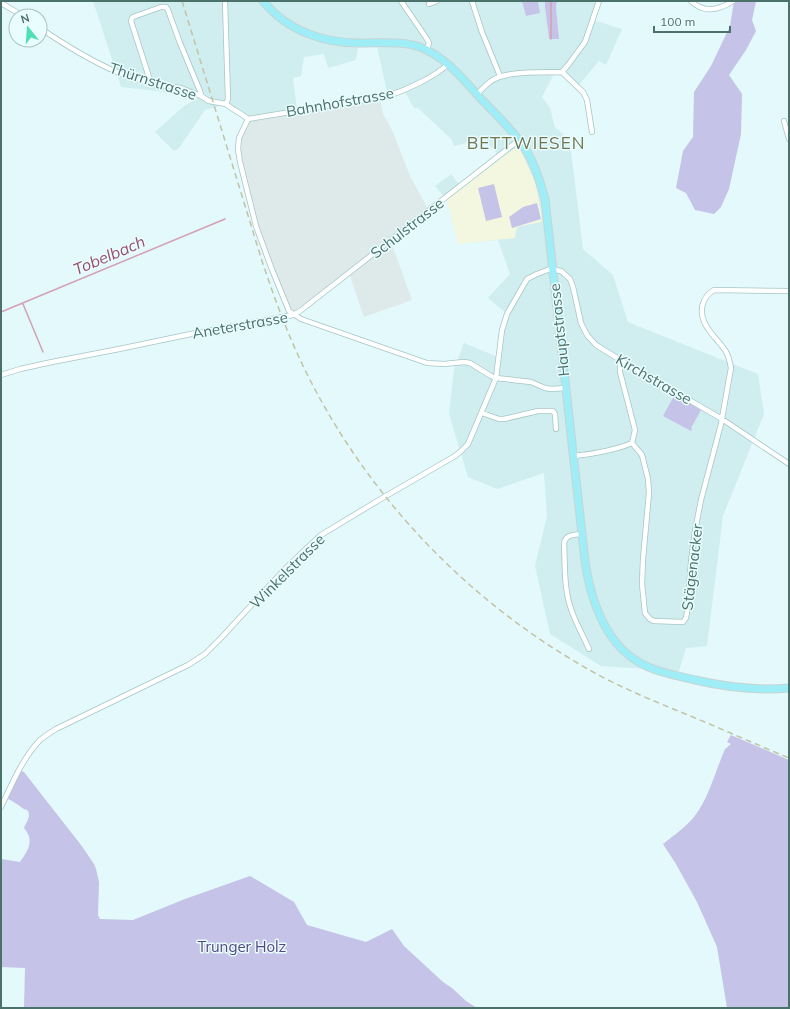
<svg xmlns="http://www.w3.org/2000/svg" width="790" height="1009" font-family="Mulish,sans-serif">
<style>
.residential{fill:#d0eeef}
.industrial{fill:#deeaea}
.education{fill:#f4f7e0}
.green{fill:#c5c3e7}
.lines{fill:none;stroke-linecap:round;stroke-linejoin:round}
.stream{stroke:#d4a0b3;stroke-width:1.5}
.street-casing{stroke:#a5c6c4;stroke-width:6}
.primary-casing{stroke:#c9d4d3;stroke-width:9}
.street{stroke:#fff;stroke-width:4.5}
.primary{stroke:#9fedf6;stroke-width:7}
.rail{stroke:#c3c3a3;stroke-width:1.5;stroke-dasharray:6 4;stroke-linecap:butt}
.labels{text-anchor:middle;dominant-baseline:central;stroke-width:3;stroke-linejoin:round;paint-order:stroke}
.street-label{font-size:15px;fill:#4b716b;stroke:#e9fcfe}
.park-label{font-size:15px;fill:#534982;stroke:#e9fcfe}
.water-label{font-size:16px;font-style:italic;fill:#984f69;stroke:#e9fcfe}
.quarter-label{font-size:17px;letter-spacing:1px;fill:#6f7451;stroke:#e9fcfe}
</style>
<rect width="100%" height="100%" fill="#e3f9fb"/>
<!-- residential -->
<path class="residential" d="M93 1H545V8L549 39H559L556 6 557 1H599L593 20 622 29 606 65 599 61 578 86 562 72 553 73V76L542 97 550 108 555 127 566 137 570 143 583 249 613 275 628 322 758 374 764 414 723 516 707 646 686 648 679 671 601 666 550 634 535 566 547 516 544 473 497 489 468 477 449 414 454 369 464 343 498 357 507 314 488 298 510 274 498 240 458 244 447 200 435 186 451 174 460 186 499 156 484 139 454 146 452 140 418 108H414L404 90 388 96 377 47H358L356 60 328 68 324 54 304 57 301 76 293 78 297 110 248 119 226 104 205 110 179 148 174 151 155 132 184 106 201 96 121 87Z"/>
<!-- industrial -->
<path class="industrial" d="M380 98 383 114 392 130 410 176 429 211 293 315 289 311 252 213 238 143 248 119Z
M391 242 412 300 364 317 350 276Z"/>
<!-- education -->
<path class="education" d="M515 148 520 149 535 182 542 218 541 222 517 227 515 238 458 244 447 200Z"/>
<!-- green -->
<path class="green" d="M522 1H538L540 13 526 16Z
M545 1H557L556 6 559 39H549L545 8Z
M734 1H756L752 20 756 31 746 50 729 75 742 94 741 134 729 189 721 207 714 214 695 210 686 193 676 188 683 151 693 137 694 92 711 66 730 26Z
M494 184 502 217 486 221 478 188Z
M537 203 541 219 512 228 509 217 523 207Z
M676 395 701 410 691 428H692L691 431 663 416 674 396H675Z
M731 735 789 760V1008H727L717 947 697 902 676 864 663 844C674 835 685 828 694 817 709 798 715 772 725 749L731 744 727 742Z
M21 771 24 772 27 776 81 845 94 864 96 869 99 882 98 915 100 919 133 920 185 899 250 876 294 902 307 925 366 942 392 929 404 946 443 982 452 988 466 1001 477 1008H24L25 968 1 967V859L20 862C28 850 35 841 24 828 26 823 32 815 27 810 25 809 23 809 21 807 17 804 13 801 8 799Z"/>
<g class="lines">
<!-- stream -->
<path class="stream" d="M551 39V1
M23 304 43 352
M1 312 225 219"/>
<!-- street casing -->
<g class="street-casing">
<path id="street" d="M225 1 228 99 226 104C233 110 241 113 248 119L388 96C406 90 435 77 448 64
M401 1 427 39 429 43 427 50
M472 1 482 32 500 76
M691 1C704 14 719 10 733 1
M1 3 23 16
M429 4 437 1
M40 28C65 45 91 61 119 73 126 76 135 79 143 81 146 82 148 82 152 84L181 88 201 96 209 101 226 104
M562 72 583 92 587 100 592 132
M148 82 149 79 148 74 131 21 132 18 133 17 161 7H166L168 10 180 43 200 91 201 96
M477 94C481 90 486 85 491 81 507 70 543 73 562 72L568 65 585 42 599 1
M248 119 239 138 238 149 240 162 256 226 271 267 289 311 301 319 427 363 444 364 464 362 470 363 491 376 496 378 531 382 545 388 551 389 566 388
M784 121 789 139
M1 375 20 369 52 362 119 349 191 334 293 315 300 311 519 140
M482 413 499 419H504L538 411H553L555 414 556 429
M632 443 642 455 648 479 649 493 643 559 642 584 645 613 650 619 654 621 683 622 686 618 687 612 691 562 695 531 701 500 721 424 731 368C730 362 729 356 725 350 715 336 695 321 704 301 706 296 709 293 714 290L789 291
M573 456C593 454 613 451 632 443L635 430 620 372V365L622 361
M582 534C574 535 566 534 564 543 565 559 564 577 567 593 570 613 581 631 589 649
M1 807C12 784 22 759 40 740 45 736 51 732 56 729L188 665 205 654 221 638 283 571 305 550 321 535 379 500 455 456 461 451 468 444 496 378 502 330 507 314 527 279 537 274 550 269 561 271 570 279 573 287 581 323 587 335 596 345 622 361 722 419 789 464"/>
</g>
<!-- primary casing -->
<g class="primary-casing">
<path id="primary" d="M263 1C287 31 325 44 363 43 382 43 402 41 420 47 446 57 464 80 482 100 495 113 508 126 519 140 533 158 539 178 545 199L585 561C590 597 604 641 637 661 654 672 676 675 695 680 726 687 757 691 789 688"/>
</g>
<!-- street -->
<use href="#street" class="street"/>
<!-- primary -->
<use href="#primary" class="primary"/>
<!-- rail -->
<path class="rail" d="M182 1 262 261C275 300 289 338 307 374 372 504 478 612 608 680 634 693 661 704 688 715 722 729 755 744 789 758"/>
</g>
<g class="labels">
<!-- street labels -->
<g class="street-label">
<text transform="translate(153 81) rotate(18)">Thürnstrasse</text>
<text transform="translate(340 102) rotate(-10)">Bahnhofstrasse</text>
<text transform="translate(407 228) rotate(-38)">Schulstrasse</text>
<text transform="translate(240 325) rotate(-10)">Aneterstrasse</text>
<text transform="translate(559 330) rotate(-96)">Hauptstrasse</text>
<text transform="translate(654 379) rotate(30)">Kirchstrasse</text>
<text transform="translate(692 567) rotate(-83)">Stägenacker</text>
<text transform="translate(287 571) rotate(-45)">Winkelstrasse</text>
</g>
<!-- park labels -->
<g class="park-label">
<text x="242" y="946">Trunger Holz</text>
</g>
<!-- water labels -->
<g class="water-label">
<text transform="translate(109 255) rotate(-23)">Tobelbach</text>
</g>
<!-- quarter labels -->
<g class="quarter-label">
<text x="526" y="142">BETTWIESEN</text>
</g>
</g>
<!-- border -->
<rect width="790" height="1009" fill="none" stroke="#4b716b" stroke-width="4"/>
<!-- north arrow -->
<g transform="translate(28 28) rotate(343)"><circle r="19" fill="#e9fcfe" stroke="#aac4c3"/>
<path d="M0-3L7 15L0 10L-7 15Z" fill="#4edfb4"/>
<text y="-6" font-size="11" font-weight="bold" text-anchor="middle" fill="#4b716b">N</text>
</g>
<!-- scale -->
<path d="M654 26v6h76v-6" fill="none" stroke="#4b716b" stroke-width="2"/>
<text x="660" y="26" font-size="12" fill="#4b716b" stroke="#e9fcfe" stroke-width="3" paint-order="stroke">100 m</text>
</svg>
